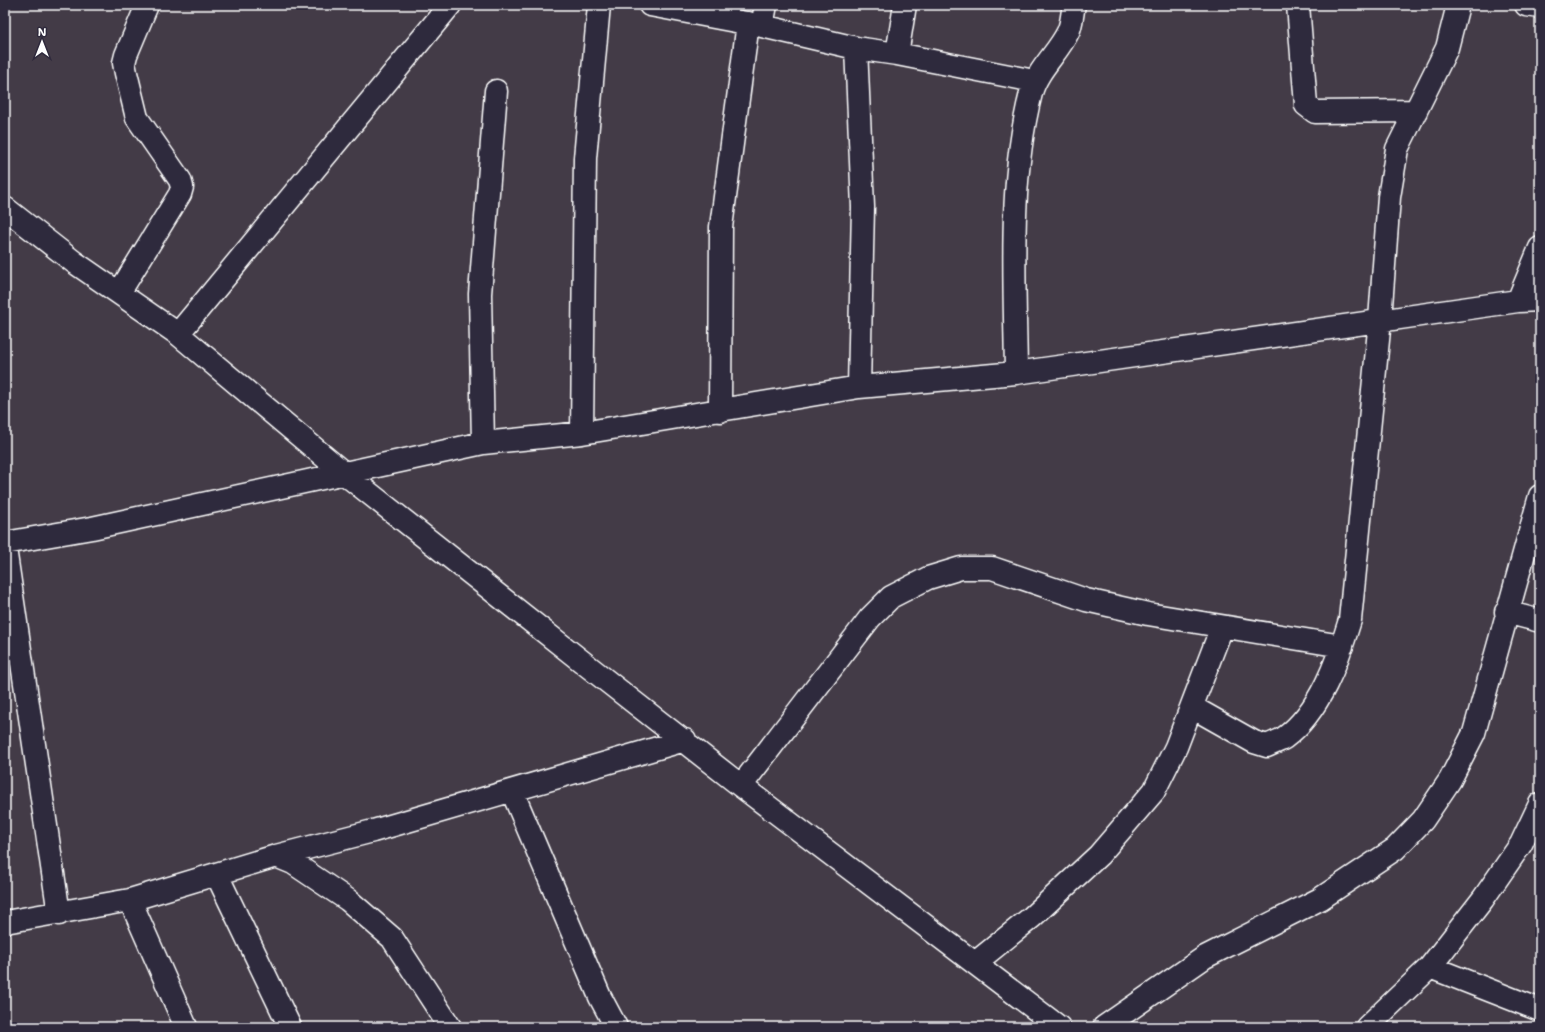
<svg xmlns="http://www.w3.org/2000/svg" width="1545" height="1032" font-family="'Shantell Sans',sans-serif">
<style>
.lines{fill:none;stroke-linecap:round;stroke-linejoin:round}
.minor-casing{stroke:#fff;stroke-width:25}
.minor{stroke:#2f2a3d;stroke-width:22}
</style>
<rect width="100%" height="100%" fill="#433b47"/>
<filter id="ink" filterUnits="userSpaceOnUse"><feTurbulence type="fractalNoise" baseFrequency=".025" numOctaves="2"/><feDisplacementMap in="SourceGraphic" scale="8" xChannelSelector="R" yChannelSelector="G"/><feConvolveMatrix kernelMatrix="1 2 1 2 8 2 1 2 1" color-interpolation-filters="sRGB"/></filter>
<g filter="url(#ink)">
<g class="lines">
<!-- minor casing -->
<g class="minor-casing">
<path id="minor" d="M650 5 762 26 856 48 897 54 1034 81
M1298 5 1306 105 1315 112 1416 111
M1526 5 1540 7
M762 26 766 5
M856 48 863 207 859 387
M897 54 905 5
M5 208 74 262 178 334 345 474 589 667 741 786 1059 1027
M119 293 180 194 182 187 180 180 137 118 126 73 124 63 126 55 147 5
M1518 301 1540 248
M178 334 450 5
M1016 373C1015 280 1008 184 1031 93 1037 70 1058 53 1068 32 1072 24 1072 13 1074 5
M720 411 721 227 748 23
M582 433 585 158 599 5
M483 443 480 294 496 91
M5 543 92 528 483 443 582 433 859 387 1016 373 1518 301 1540 300
M5 548 59 914
M1506 612 1540 621
M1192 707 1254 742 1267 746C1273 743 1279 741 1284 738 1320 712 1338 660 1350 620L1380 320 1389 197 1397 149 1447 48 1458 5
M741 786 870 618 891 597 928 578 961 568H992L1086 600 1148 614 1342 646
M512 791 600 997 616 1027
M276 856 293 863 348 900 392 938 450 1027
M217 875 290 1027
M130 900 186 1027
M5 922 130 900 276 856 373 831 685 740
M975 963 1032 917 1099 855 1154 791 1176 747 1222 627
M1430 967 1540 1010
M1104 1027 1205 957 1320 899 1395 849 1423 820 1450 780 1474 733 1540 496
M1367 1027 1430 967 1483 899 1521 844 1540 804"/>
</g>
<!-- minor -->
<use href="#minor" class="minor"/>
</g>
</g>
<!-- margin -->
<rect width="1545" height="1032" fill="none" stroke="#2f2a3d" stroke-width="20"/>
<rect x="10" y="10" width="1525" height="1012" fill="none" stroke="#fff" stroke-width="1.5" filter="url(#ink)"/>
<!-- north arrow -->
<g transform="translate(42 42)" stroke="#2f2a3d" stroke-width="3" paint-order="stroke">
<path d="M0-3L7 15L0 10L-7 15Z" fill="#ffffff"/>
<text y="-6" font-size="11" font-weight="bold" text-anchor="middle" fill="#ffffff">N</text>
</g>
</svg>
